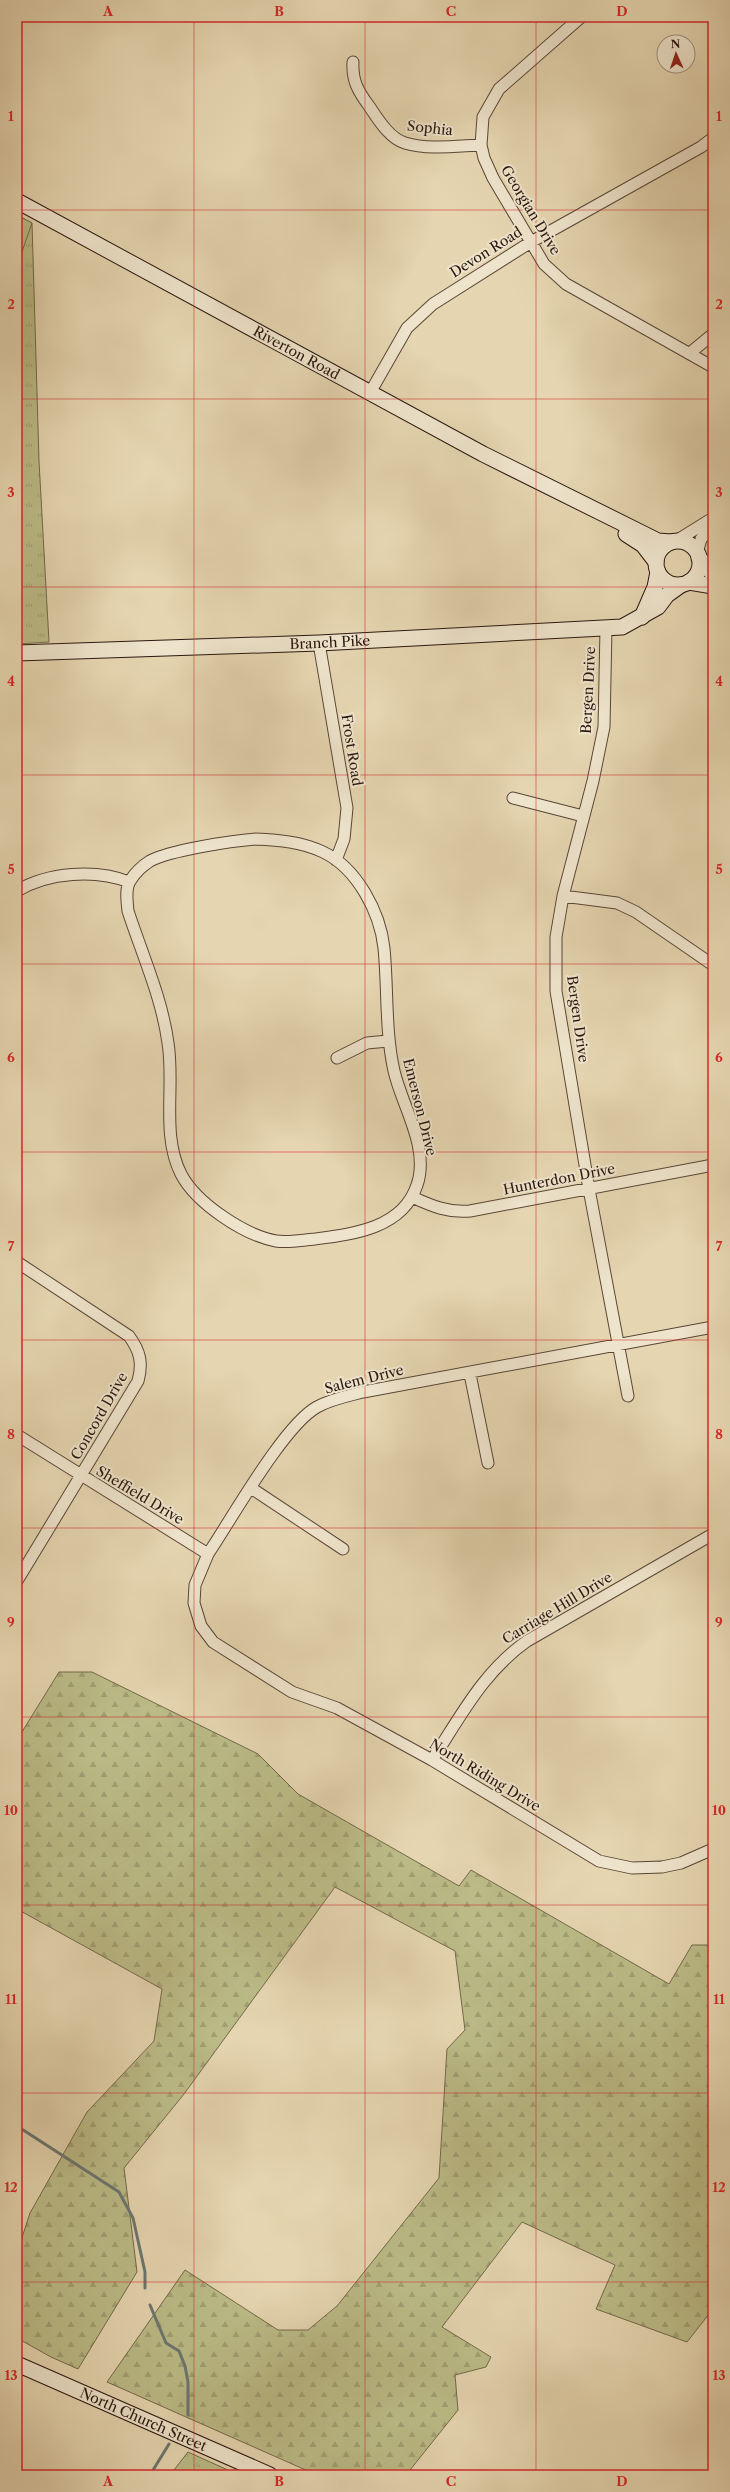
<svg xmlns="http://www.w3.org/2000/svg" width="730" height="2492" font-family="'Libre Caslon Text',serif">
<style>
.forest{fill:url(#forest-firs);stroke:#73694b}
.park{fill:url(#park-tufts);stroke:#73694b}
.pitch{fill:#bbbb87;stroke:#73694b}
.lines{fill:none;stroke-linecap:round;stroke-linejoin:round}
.stream{stroke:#6c7771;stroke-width:3}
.street-casing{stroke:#5a4637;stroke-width:13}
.secondary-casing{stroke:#2b170f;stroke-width:17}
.street{stroke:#eee4cc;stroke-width:11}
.secondary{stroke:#eee4cc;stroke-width:15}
.grid{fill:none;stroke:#d62828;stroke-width:1;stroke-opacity:0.55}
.labels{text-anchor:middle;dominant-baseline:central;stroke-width:4;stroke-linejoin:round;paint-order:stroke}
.street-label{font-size:14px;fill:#2b170f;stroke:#eee4cc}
.neatline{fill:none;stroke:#d62828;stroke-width:1.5}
.grid-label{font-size:13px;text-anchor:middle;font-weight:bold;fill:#d62828}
</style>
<defs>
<pattern id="forest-firs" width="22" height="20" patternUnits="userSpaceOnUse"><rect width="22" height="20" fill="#bbbb87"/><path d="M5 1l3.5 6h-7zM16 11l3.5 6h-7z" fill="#a1a073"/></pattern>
<pattern id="park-tufts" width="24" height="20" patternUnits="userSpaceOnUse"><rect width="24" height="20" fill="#bbbb87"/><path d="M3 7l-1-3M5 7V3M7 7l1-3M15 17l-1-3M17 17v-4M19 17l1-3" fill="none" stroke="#a1a073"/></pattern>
</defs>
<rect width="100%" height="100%" fill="#e5d5b0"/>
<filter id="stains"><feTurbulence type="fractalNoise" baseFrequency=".005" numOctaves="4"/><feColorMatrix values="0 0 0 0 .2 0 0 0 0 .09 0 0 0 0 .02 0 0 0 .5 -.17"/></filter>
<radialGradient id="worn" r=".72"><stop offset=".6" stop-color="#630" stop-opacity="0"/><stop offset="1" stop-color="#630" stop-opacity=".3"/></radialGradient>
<!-- forest -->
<path class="forest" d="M59 1672H92L258 1754 298 1794 459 1886 471 1870 669 1984 692 1945H713V2309L687 2342 596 2309 615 2265 522 2222 442 2327 491 2357 486 2367 455 2375 458 2410 406 2475H317L107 2382 185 2270 278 2330H308L337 2306 439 2178 447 2049 465 2030 455 1951 335 1887 184 2094 124 2168 137 2272 78 2369 51 2357 17 2338V2253L30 2213 87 2112 154 2041 162 1989 17 1909V1740Z"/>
<!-- park -->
<path class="park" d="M17 215 32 223 39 461 49 642 17 644Z
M188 2452 239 2475H170Z"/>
<!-- pitch -->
<path class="pitch" d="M17 215 32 223 17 266Z"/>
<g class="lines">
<!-- stream -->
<path class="stream" d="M17 2126 119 2192 133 2218 145 2272V2288
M150 2305 166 2343 179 2351 185 2366 188 2382V2415
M150 2475 169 2444"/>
<!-- street casing -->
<g class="street-casing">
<path id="street" d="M581 17 499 89 483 117 481 145 484 158 493 178 544 264 566 284 713 367
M353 62C352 81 358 91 369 106 378 119 389 138 405 143 428 150 457 146 481 145
M690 353 713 334
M371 391 407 328 433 304 531 242 701 147 713 138
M676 541 713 518
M697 553 701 539 713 526
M606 628 604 727 593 781 563 896 556 937V991L589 1189 628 1396
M319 643 347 808 344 839 336 860
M513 798 583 816
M256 839C279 840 302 842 323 852 357 868 380 912 384 948 388 989 385 1030 394 1071 402 1106 430 1148 417 1185 403 1228 354 1234 315 1239 302 1240 288 1243 276 1241 244 1235 196 1203 181 1174 161 1135 175 1085 168 1043 162 998 142 954 128 911 127 901 125 889 130 881 135 873 142 866 150 861 171 850 231 841 256 839Z
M17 891C48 872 96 869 129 882
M563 896 617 903 636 912 713 965
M337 1058 367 1043 388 1041
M412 1197C432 1206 448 1213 470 1211L713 1165
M17 1262 129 1336C140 1351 143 1363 138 1381L17 1581
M713 1327 363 1392C347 1396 331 1399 317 1407 284 1425 231 1520 208 1554L195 1585 194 1603 201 1626 213 1642 292 1692 337 1708 432 1760 599 1861 632 1868 662 1867 681 1863 713 1849
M470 1374 488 1463
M17 1435 208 1554
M251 1488 343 1549
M432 1760C461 1716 483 1672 527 1641L713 1534"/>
</g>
<!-- secondary casing -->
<g class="secondary-casing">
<g id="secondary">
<path id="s1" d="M17 201 483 454 640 532 658 541 671 542"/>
<path d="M626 534 643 545 656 562"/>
<circle cx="678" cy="563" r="22"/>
<path d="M699 558 713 574"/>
<path d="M689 582 713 586"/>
<path d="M642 617 655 587 658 572"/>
<path id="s2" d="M17 653 319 643 622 627 658 607 667 595 681 585"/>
<path id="s3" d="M17 2364 270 2475"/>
</g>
</g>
<!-- street -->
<use href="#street" class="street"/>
<!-- secondary -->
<use href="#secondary" class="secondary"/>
</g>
<!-- grid -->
<path class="grid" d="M194 17V2475M365 17V2475M536 17V2475M17 210H713M17 399H713M17 587H713M17 775H713M17 964H713M17 1152H713M17 1340H713M17 1528H713M17 1717H713M17 1905H713M17 2093H713M17 2282H713"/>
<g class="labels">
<!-- street labels -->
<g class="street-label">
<text transform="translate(430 128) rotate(6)">Sophia</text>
<text transform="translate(531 210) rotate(59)">Georgian Drive</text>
<text transform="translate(486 252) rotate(-32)">Devon Road</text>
<text stroke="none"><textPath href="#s1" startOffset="318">Riverton Road</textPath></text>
<text stroke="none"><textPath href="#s2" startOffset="313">Branch Pike</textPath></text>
<text transform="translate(588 690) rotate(-87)">Bergen Drive</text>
<text transform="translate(352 750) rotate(81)">Frost Road</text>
<text transform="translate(578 1019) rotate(82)">Bergen Drive</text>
<text transform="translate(420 1107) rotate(76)">Emerson Drive</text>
<text transform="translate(559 1179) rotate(-11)">Hunterdon Drive</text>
<text transform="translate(364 1379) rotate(-14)">Salem Drive</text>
<text transform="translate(99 1416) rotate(-60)">Concord Drive</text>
<text transform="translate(140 1495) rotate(31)">Sheffield Drive</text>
<text transform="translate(557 1608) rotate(-31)">Carriage Hill Drive</text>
<text transform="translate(485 1775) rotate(31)">North Riding Drive</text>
<text stroke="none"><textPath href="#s3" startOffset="138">North Church Street</textPath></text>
</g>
</g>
<!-- margin -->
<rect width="730" height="2492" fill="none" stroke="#e5d5b0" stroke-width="44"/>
<!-- north arrow -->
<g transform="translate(676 54) rotate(357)"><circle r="19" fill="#eee4cc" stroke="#a09280"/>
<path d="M0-3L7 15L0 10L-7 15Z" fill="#8f2418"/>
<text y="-6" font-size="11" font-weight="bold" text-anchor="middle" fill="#2b170f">N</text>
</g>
<rect x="22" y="22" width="686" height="2448" class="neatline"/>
<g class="grid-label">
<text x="108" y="16">A</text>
<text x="279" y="16">B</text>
<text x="451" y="16">C</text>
<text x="622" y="16">D</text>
<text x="11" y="121">1</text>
<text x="719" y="121">1</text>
<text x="11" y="309">2</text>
<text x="719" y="309">2</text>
<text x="11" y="497">3</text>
<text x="719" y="497">3</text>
<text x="11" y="686">4</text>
<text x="719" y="686">4</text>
<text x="11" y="874">5</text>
<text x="719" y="874">5</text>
<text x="11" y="1062">6</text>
<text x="719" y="1062">6</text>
<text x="11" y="1251">7</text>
<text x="719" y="1251">7</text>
<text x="11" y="1439">8</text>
<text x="719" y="1439">8</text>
<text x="11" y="1627">9</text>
<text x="719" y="1627">9</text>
<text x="11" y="1815">10</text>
<text x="719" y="1815">10</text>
<text x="11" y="2004">11</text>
<text x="719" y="2004">11</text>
<text x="11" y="2192">12</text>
<text x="719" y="2192">12</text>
<text x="11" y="2380">13</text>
<text x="719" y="2380">13</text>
<text x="108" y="2486">A</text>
<text x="279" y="2486">B</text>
<text x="451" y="2486">C</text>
<text x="622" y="2486">D</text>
</g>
<rect width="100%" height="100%" filter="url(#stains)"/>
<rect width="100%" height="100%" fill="url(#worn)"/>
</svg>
